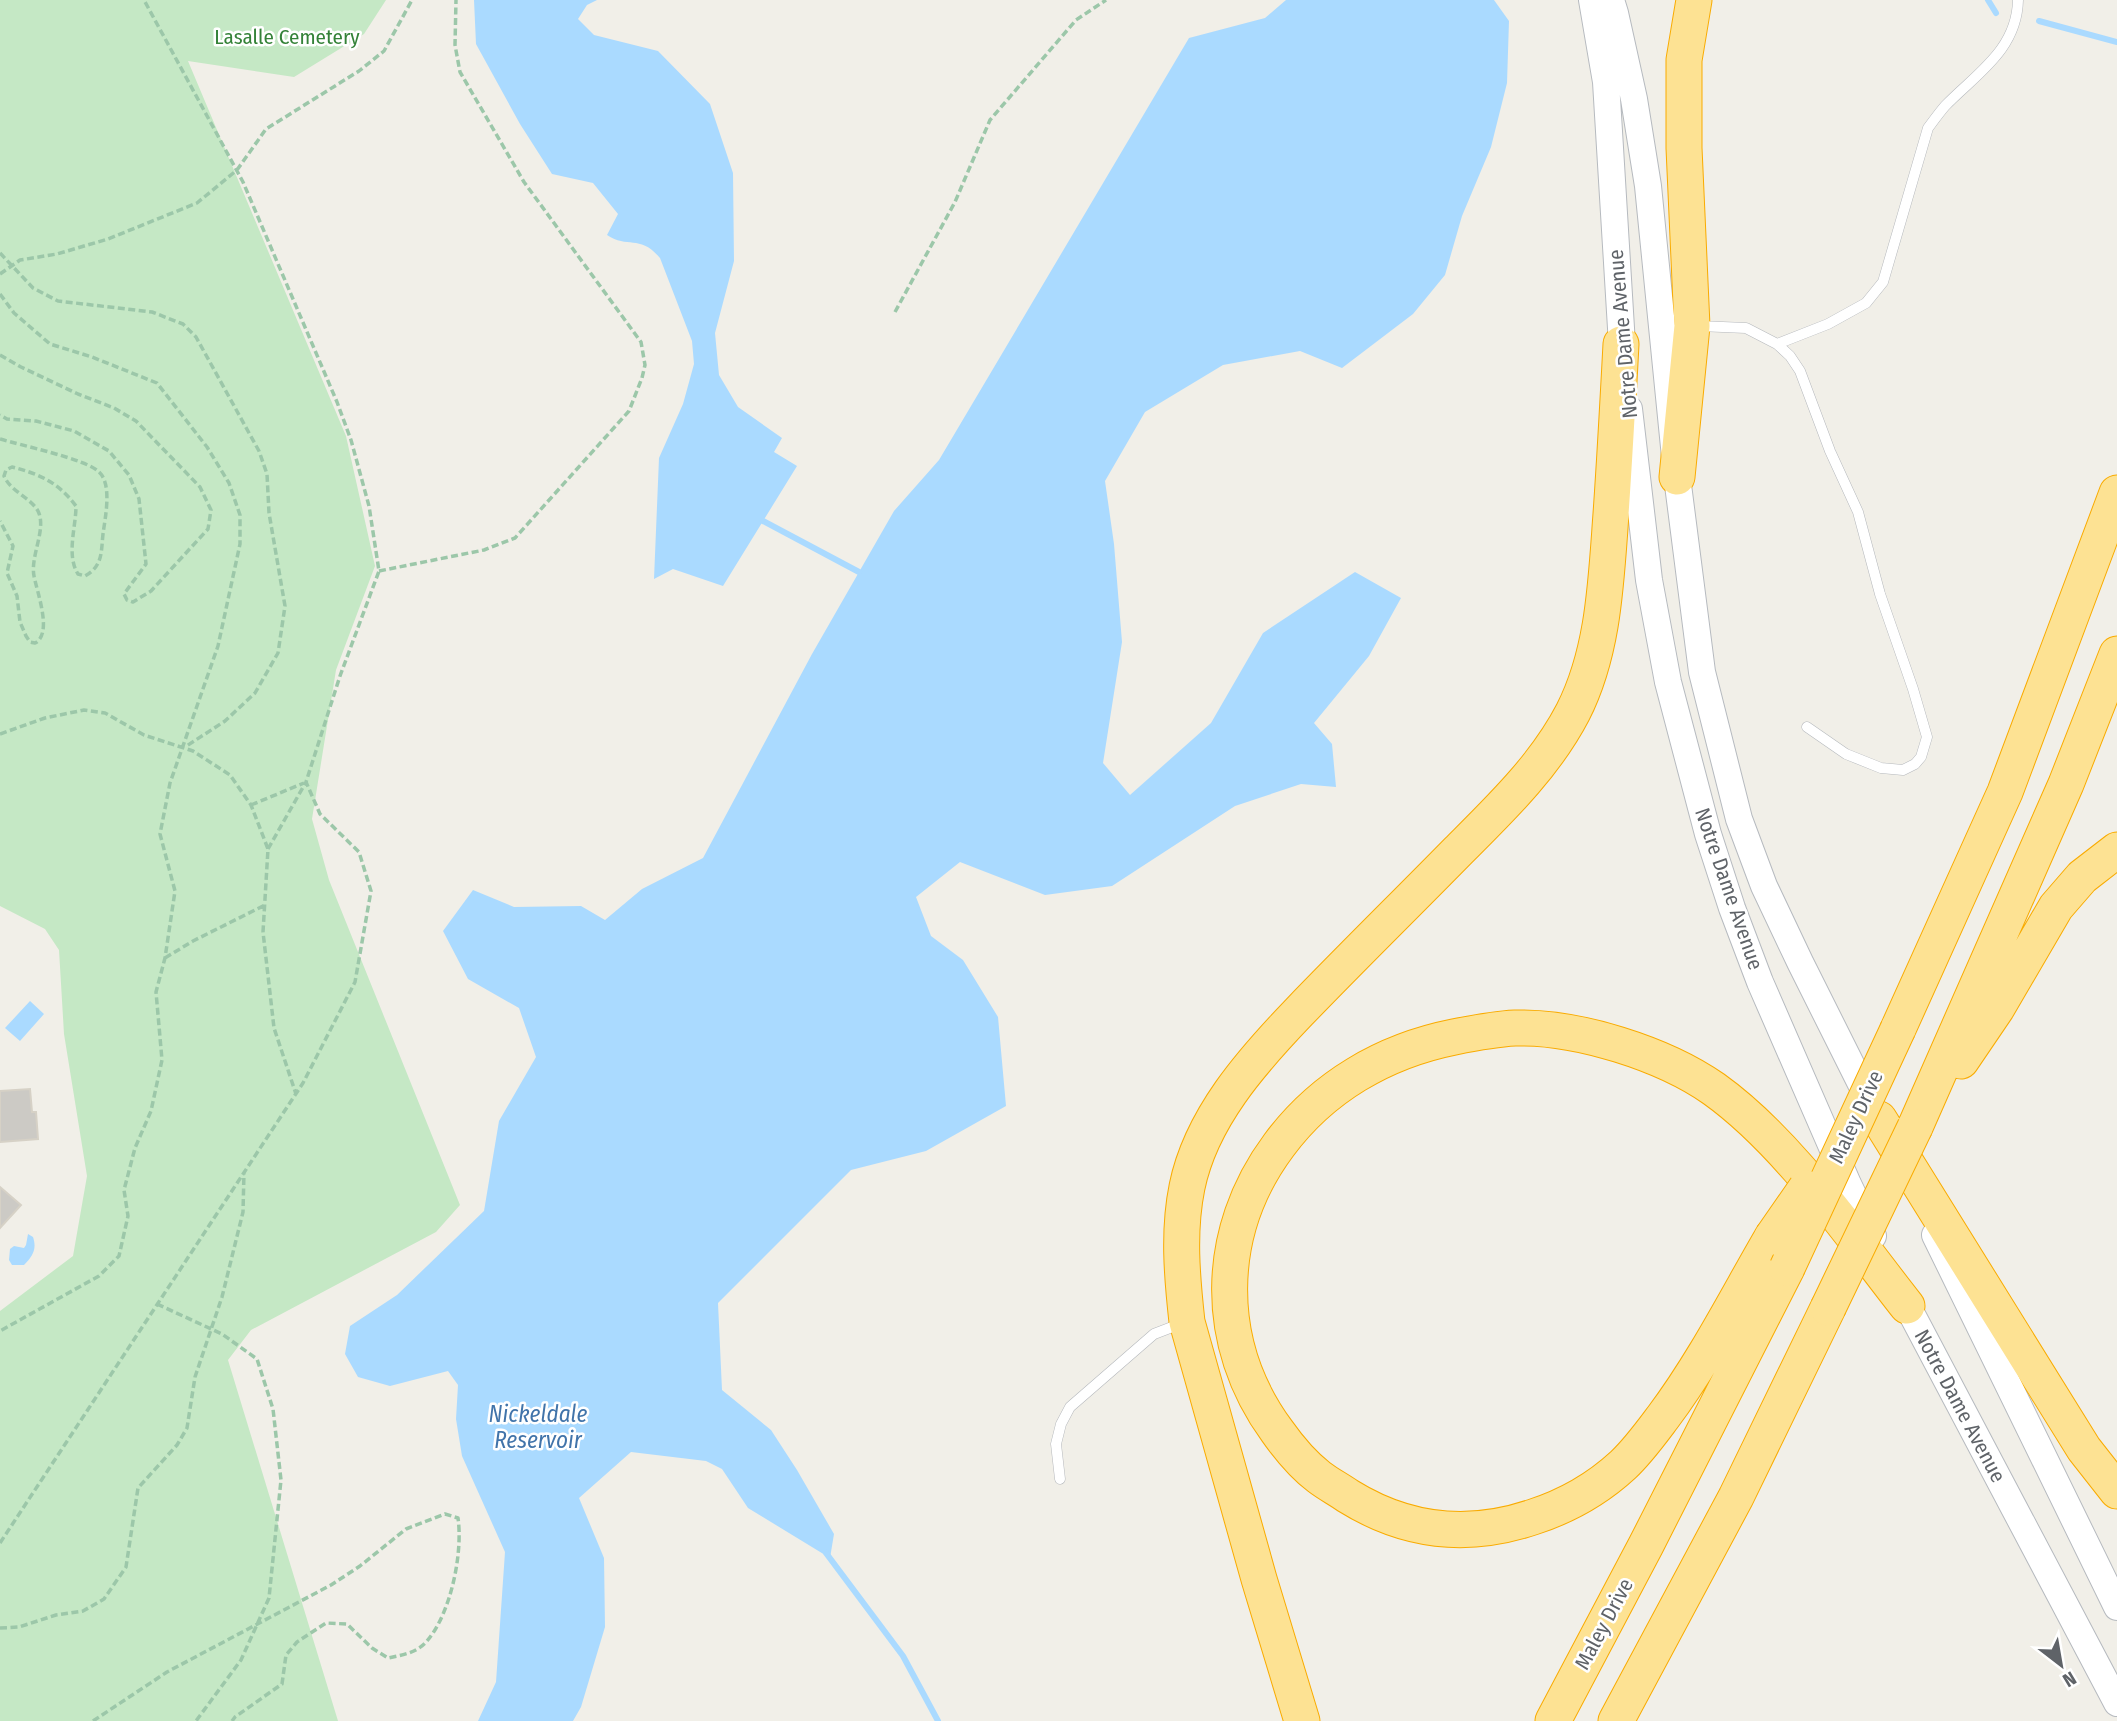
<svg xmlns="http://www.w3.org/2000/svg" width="2117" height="1721" font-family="'Fira Sans Condensed',sans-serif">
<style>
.green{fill:#c5e8c5}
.water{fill:#aadaff}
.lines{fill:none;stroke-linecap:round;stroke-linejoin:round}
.stream{stroke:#aadaff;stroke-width:6}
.building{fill:#cccac5;stroke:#d6d1c6;stroke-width:2}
.lane-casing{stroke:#b5b8bc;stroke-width:11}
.secondary-casing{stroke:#b6babf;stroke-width:28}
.highway-casing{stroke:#f9ab00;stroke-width:37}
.path{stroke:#9cc7a9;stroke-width:3.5;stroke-dasharray:7 3.5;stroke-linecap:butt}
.lane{stroke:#fff;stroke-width:10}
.secondary{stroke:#fff;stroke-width:26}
.highway{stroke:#fde293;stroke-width:35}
.highway-bridge-casing{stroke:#f9ab00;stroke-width:37;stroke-linecap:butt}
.highway-bridge{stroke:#fde293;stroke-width:35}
.labels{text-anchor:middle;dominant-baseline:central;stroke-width:5;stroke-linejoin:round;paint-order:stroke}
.park-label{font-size:21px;fill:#348238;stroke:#fff}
.street-label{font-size:21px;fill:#5f6368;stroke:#fff}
.water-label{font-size:23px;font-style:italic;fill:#4174aa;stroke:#fff}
</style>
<rect width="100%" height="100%" fill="#f1efe8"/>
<!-- green -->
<path class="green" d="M0 0H386L364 34 294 77 188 61 346 436 375 566 336 670 312 819 329 880 460 1205 436 1232 251 1330 228 1360 338 1721H0V1311L73 1256 87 1176 64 1034 59 950 45 929 0 906Z"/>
<!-- water -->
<path class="water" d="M474 0H597L587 5 578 19 594 35 658 51 710 104 733 173 734 261 715 333 719 375 738 407 782 438 774 452 797 466 723 586 673 569 654 579 659 458 683 404 694 364 692 341 660 258C640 234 628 249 607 235L618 214 593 183 552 174 520 124 476 44Z
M1286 0H1494L1509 21 1507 83 1491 147 1462 216 1445 275 1413 314 1342 368 1300 351 1223 365 1145 412 1105 481 1114 544 1122 642 1103 763 1130 795 1211 723 1263 633 1355 572 1401 598 1369 656 1314 723 1332 744 1336 787 1301 784 1235 806 1112 886 1045 895 960 862 916 897 931 936 963 960 998 1017 1006 1106 926 1151 851 1170 718 1303 722 1390 771 1430 797 1470 834 1534 830 1558 748 1508 722 1469 706 1461 631 1452 579 1498 604 1558 605 1627 581 1707 573 1721H478L496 1682 505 1552 462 1456 456 1419 458 1385 448 1371 390 1386 358 1377 345 1354 350 1326 397 1295 484 1211 499 1121 536 1057 519 1008 468 979 443 931 473 890 514 907 581 906 605 920 642 889 703 858 812 654 894 511 939 460 1189 38 1265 18Z
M30 1001 44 1014 20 1041 5 1028Z
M28 1234 33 1237C37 1249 33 1256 24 1265H12L9 1260 10 1249 14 1246 24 1248 26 1245Z"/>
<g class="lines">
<!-- stream -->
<path class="stream" d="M1988 0 1996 13
M2039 21 2117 42
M763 521 859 572
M826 1553 903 1656 938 1721"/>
</g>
<!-- building -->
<path class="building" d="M30 1089 32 1112H36L38 1139 0 1142V1091Z
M0 1187 21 1205 0 1228Z"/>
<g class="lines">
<!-- lane casing -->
<g class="lane-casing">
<path id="lane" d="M1699 326 1746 328 1777 344 1790 356 1800 371 1830 451 1858 512 1880 594 1913 689 1927 737 1921 757 1915 764 1903 770 1881 768 1846 754 1807 727
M1777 344 1828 324 1866 303 1883 282 1928 128C1934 120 1939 113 1945 106 1976 74 2017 50 2018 0
M1060 1479 1056 1444 1061 1424 1070 1407 1154 1334 1180 1324"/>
</g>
<!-- secondary casing -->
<g class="secondary-casing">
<path id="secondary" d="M1592 0 1606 82 1623 361
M1611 0 1615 13 1634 99 1648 186 1677 477 1702 672 1739 819 1764 886 1800 962 1872 1106
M1629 409 1649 580 1668 682 1708 834 1732 908 1760 982 1848 1184 1873 1236
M1935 1235 2117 1607
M1899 1290 2117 1703"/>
</g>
<!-- highway casing -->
<g class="highway-casing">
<path id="highway" d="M1677 477 1692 326 1684 148V60L1694 0
M1898 1029 2005 792 2117 493
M1961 1061 1997 1008 2056 907 2082 877 2117 850
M1879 1119 2084 1449 2117 1491
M1915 1127 2066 784 2117 654
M1772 1237C1737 1297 1705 1361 1663 1417 1651 1433 1638 1451 1623 1465 1597 1489 1567 1506 1533 1517 1468 1539 1406 1532 1348 1496 1338 1489 1328 1484 1319 1477 1302 1464 1289 1448 1277 1431 1213 1344 1214 1232 1279 1145 1322 1087 1384 1051 1454 1037 1474 1033 1495 1029 1515 1028 1577 1026 1664 1054 1714 1089 1788 1142 1851 1235 1907 1306
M1302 1721 1259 1579 1187 1322C1182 1277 1178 1231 1187 1187 1201 1118 1252 1061 1299 1012 1351 958 1405 905 1458 851 1500 809 1545 766 1573 712 1604 651 1606 581 1611 514 1615 457 1618 401 1621 344
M1553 1721 1646 1545 1787 1268
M1616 1721 1736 1497 1828 1308"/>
</g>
<!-- path -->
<path class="path" d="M0 253 33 288 58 301 152 312 183 324 196 337 259 451 267 474 269 513 285 606 278 653 255 693 225 721 185 747
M0 274 20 260 57 254 108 239 197 203 237 170 266 129 359 71 384 51 412 0
M0 294 14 313 50 344 92 357 157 383 207 447 229 483 240 515V544L218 646 170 783 160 834 175 891 165 958 156 992 162 1060 151 1111 135 1148 124 1190 128 1216 119 1256 99 1276 0 1331
M895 312 955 202 990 120 1076 20 1106 0
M0 355 21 367 78 394 114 408 136 421 200 487 211 510 208 529 151 591 133 602 127 600 124 594 146 564 139 499 129 475 109 451 74 431 36 421 7 419 0 415
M0 439C20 445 85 459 98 471 113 483 105 518 103 534 101 552 103 566 85 576L78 574C66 555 76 527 76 506 59 483 40 474 12 467L6 470 4 476C11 492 30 497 38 511 47 529 30 556 34 576 37 592 53 634 35 643L30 642 26 636 20 622 17 596 7 573 13 546 0 521
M379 571 484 550 515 538 629 411 642 378 645 365 641 342 524 182 460 72 455 45 456 0
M0 734 45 718 84 710 105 713 144 735 193 751 230 775 251 805 268 849 263 932 274 1028 296 1094
M251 805 304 783
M268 849 306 782
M165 958 193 941 265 905
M157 1304 222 1334 257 1359 273 1409 281 1480 269 1598 241 1660 196 1721
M0 1543 303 1083 355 982 371 891 359 852 320 814 306 782 340 676 379 571 369 506 351 440 337 402 243 182 144 0
M0 1628 19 1627 56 1615 83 1611 104 1599 126 1567 138 1488 177 1445 187 1428 195 1377 222 1297 243 1212 244 1172
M93 1721 167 1672 331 1585 360 1566 406 1529 445 1514 458 1518C463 1553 451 1613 427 1641 417 1653 402 1655 388 1658L372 1648 347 1624 326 1623 297 1642 286 1655 282 1684 235 1717 232 1721"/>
<!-- lane -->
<use href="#lane" class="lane"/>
<!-- secondary -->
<use href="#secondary" class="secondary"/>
<!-- highway -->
<use href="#highway" class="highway"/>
<!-- highway-bridge casing -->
<g class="highway-bridge-casing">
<path id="highway-bridge" d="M1772 1237 1806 1188
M1787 1268 1898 1029
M1828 1308 1915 1127"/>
</g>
<!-- highway-bridge -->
<use href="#highway-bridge" class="highway-bridge"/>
</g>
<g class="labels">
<!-- park labels -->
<g class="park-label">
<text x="287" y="37">Lasalle Cemetery</text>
</g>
<!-- street labels -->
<g class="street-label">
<text transform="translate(1623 334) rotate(-95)">Notre Dame Avenue</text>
<text transform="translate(1729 889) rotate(71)">Notre Dame Avenue</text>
<text transform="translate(1856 1117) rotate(-65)">Maley Drive</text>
<text transform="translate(1960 1406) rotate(62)">Notre Dame Avenue</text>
<text transform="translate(1604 1624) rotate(-62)">Maley Drive</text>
</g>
<!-- water labels -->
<g class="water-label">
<text x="538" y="1414">Nickeldale<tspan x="538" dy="26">Reservoir</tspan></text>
</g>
</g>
<!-- north arrow -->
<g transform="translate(2061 1665) rotate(149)" stroke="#ffffff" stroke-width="5" paint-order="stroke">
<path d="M0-5L12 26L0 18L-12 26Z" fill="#5f6368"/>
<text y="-10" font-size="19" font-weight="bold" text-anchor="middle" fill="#5f6368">N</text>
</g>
</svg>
